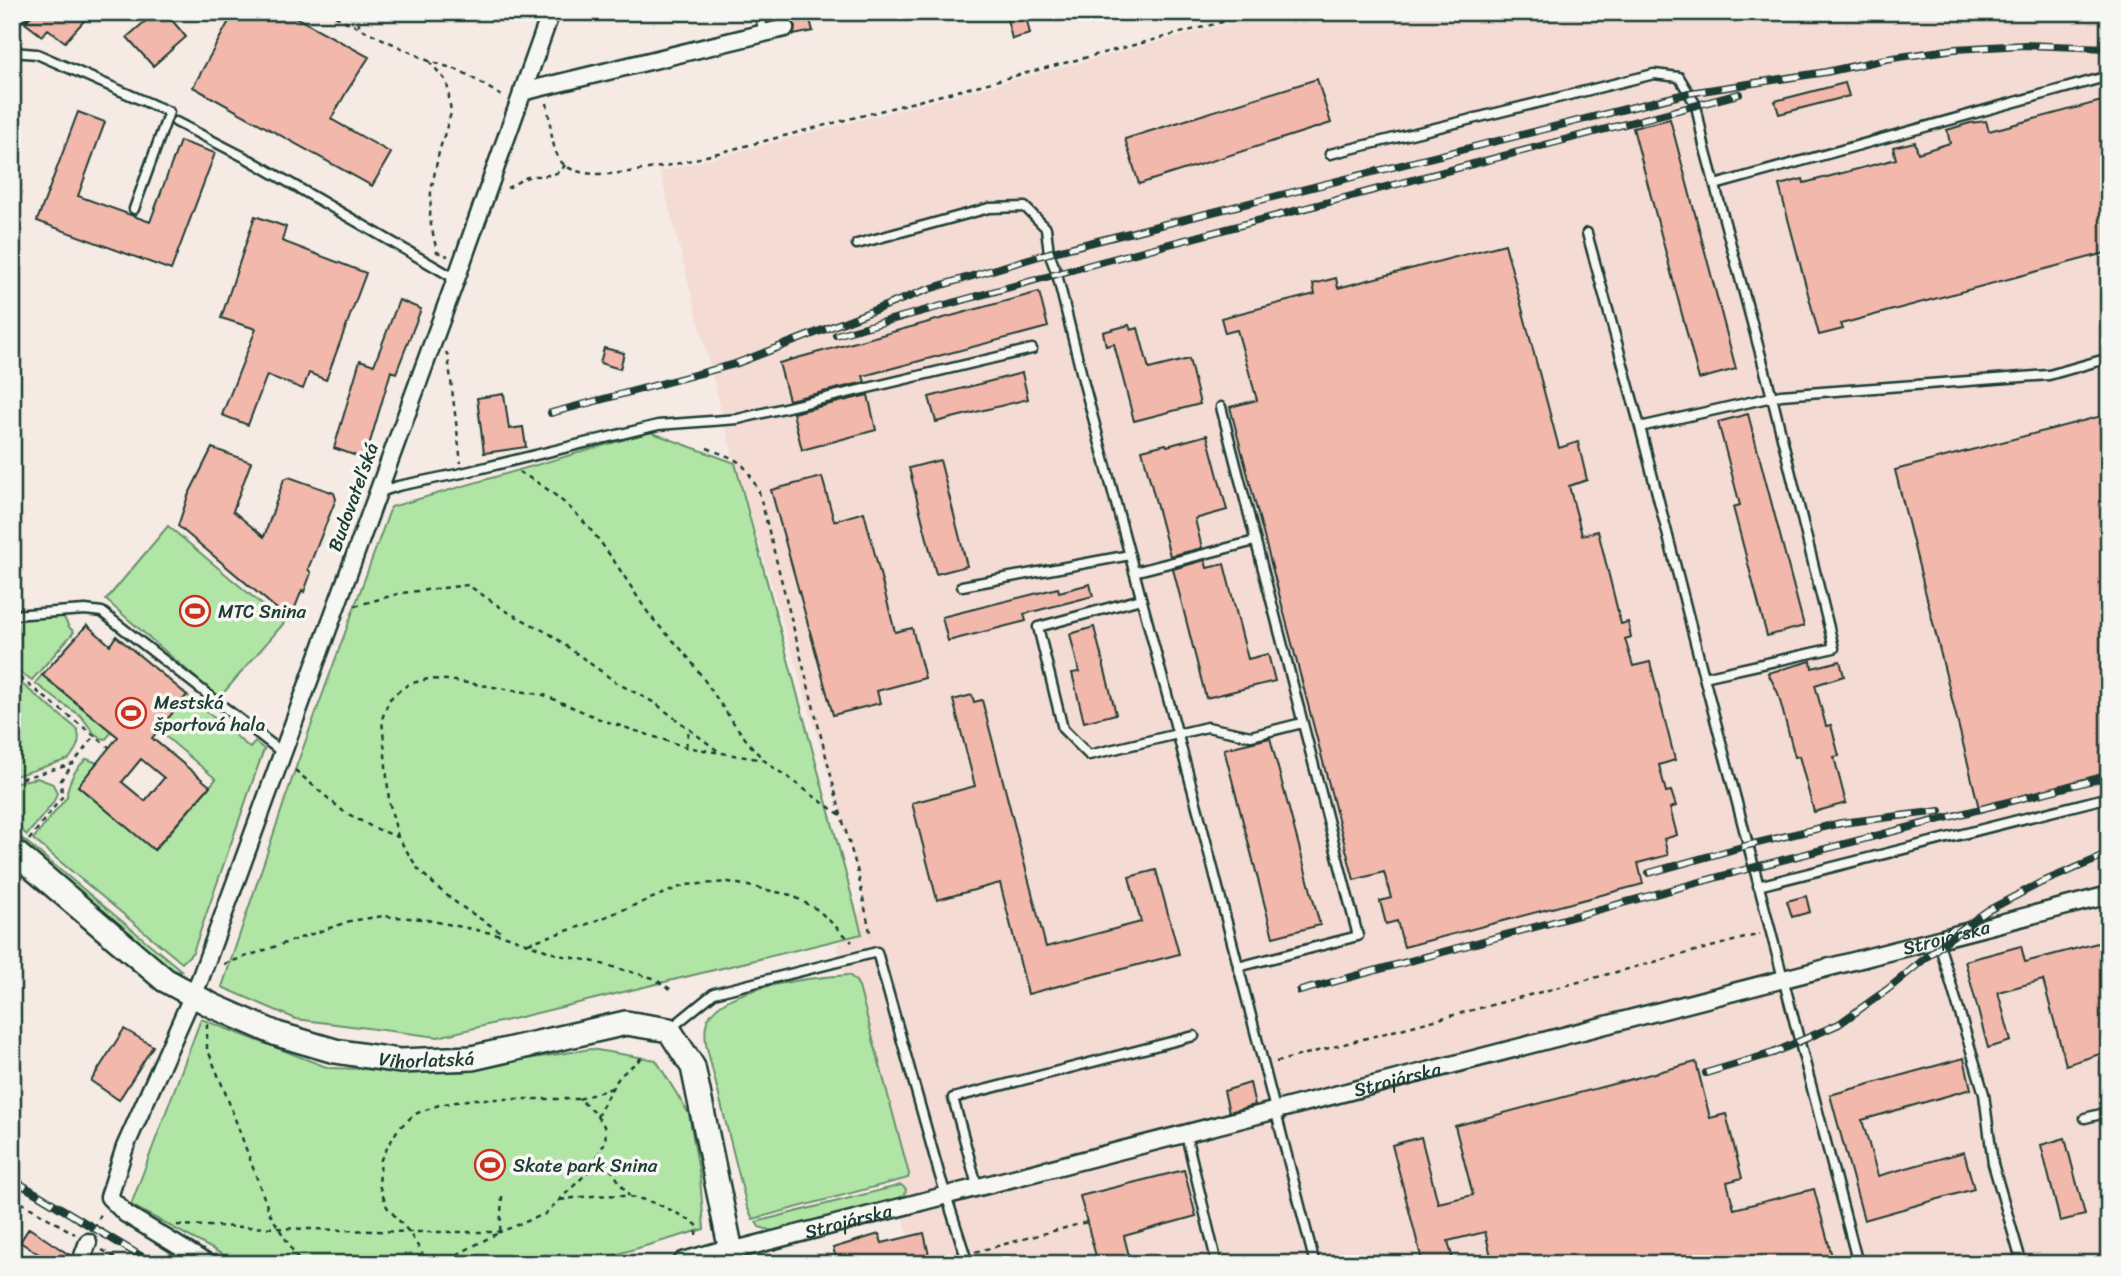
<svg xmlns="http://www.w3.org/2000/svg" width="2121" height="1276" font-family="Sriracha,sans-serif">
<style>
.built{fill:#f4dbd3}
.green{fill:#b1e5a6;stroke:#68916d;stroke-width:2}
.building{fill:#f2b8ab;stroke:#1f3d34;stroke-width:2;fill-rule:evenodd}
.lines{fill:none;stroke-linecap:round;stroke-linejoin:round}
.lane-casing{stroke:#1f3d34;stroke-width:13}
.street-casing{stroke:#1f3d34;stroke-width:21}
.secondary-casing{stroke:#1f3d34;stroke-width:28}
.path{stroke:#1f3d34;stroke-width:2.5;stroke-dasharray:5 5;stroke-linecap:butt}
.lane{stroke:#f6f6f2;stroke-width:8}
.street{stroke:#f6f6f2;stroke-width:16}
.secondary{stroke:#f6f6f2;stroke-width:23}
.rail-casing{stroke:#1f3d34;stroke-width:8}
.rail{stroke:#f6f6f2;stroke-width:5;stroke-dasharray:16;stroke-linecap:butt}
.labels{text-anchor:middle;dominant-baseline:central;stroke-width:7;stroke-linejoin:round;paint-order:stroke}
.street-label{font-size:19px;fill:#1f3d34;stroke:#f6f6f2}
.poi-label{font-size:19px;fill:#1f3d34;stroke:#f6f6f2;text-anchor:start}
</style>
<rect width="100%" height="100%" fill="#f5eae4"/>
<filter id="ink" filterUnits="userSpaceOnUse"><feTurbulence type="fractalNoise" baseFrequency=".0143" numOctaves="2"/><feDisplacementMap in="SourceGraphic" scale="14" xChannelSelector="R" yChannelSelector="G"/><feConvolveMatrix kernelMatrix="1 2 1 2 8 2 1 2 1" color-interpolation-filters="sRGB"/></filter>
<g filter="url(#ink)">
<!-- built -->
<path class="built" d="M1274 12H2109V1264H915L837 945 865 904 841 815 735 463 660 172Z"/>
<!-- green -->
<path class="green" d="M650 432 735 463 862 934 438 1037 296 1019 222 987 295 770 391 507Z
M168 526 284 623 219 698 106 600Z
M62 614 69 627 74 632 32 680 12 667V617Z
M42 675 112 732 106 739 101 738 94 733 81 716 60 702 35 683Z
M12 676 77 729C82 740 76 750 69 759L12 777Z
M187 695 250 748 255 742 264 749 193 952 182 963 33 839 67 797C67 783 76 767 87 759L97 763 78 786 155 850 216 779 158 730Z
M37 778 53 784 57 793 53 803 27 835 12 822V783Z
M12 830 181 970 175 971 169 968 28 851 12 838Z
M849 975 856 981 859 987 909 1174 908 1178 753 1219 747 1207 706 1044C705 1033 704 1022 712 1013 732 986 816 977 849 975Z
M201 1019 329 1068 464 1072 521 1060 591 1049 656 1060 689 1114 700 1177 704 1229 583 1264H240L131 1205Z
M901 1185 906 1189 905 1195 896 1200 776 1232 759 1227 756 1222Z"/>
<!-- building -->
<path class="building" d="M34 12H92L65 42 48 29 42 36 25 23Z
M156 12H178L171 19 186 37 153 66 127 37Z
M234 12H286L369 57 347 91 331 119 391 153 372 186 193 87Z
M789 12H808L813 31 794 35 795 25 790 19Z
M1017 12H1025L1030 34 1012 39 1006 15Z
M1317 79 1331 123 1139 184 1125 139Z
M1845 83 1849 96 1779 114 1775 101Z
M2109 99V252L1841 324 1843 329 1819 335 1779 185 1803 179 1804 183 1896 159 1893 147 1915 142 1918 153 1950 143 1947 130 1970 123 1986 121 1989 131Z
M78 112 105 122 78 196 150 222 180 141 215 153 171 270 37 221Z
M1670 119 1736 369 1699 379 1633 128Z
M255 216 286 227 282 241 366 273 326 380 309 373 303 389 267 375 248 425 222 415 256 329 221 318Z
M1505 244 1559 448 1578 442 1587 480 1569 486 1582 535 1598 531 1621 624 1628 622 1631 637 1625 639 1633 666 1650 662 1675 760 1659 765 1666 792 1671 791 1676 806 1670 808 1677 835 1664 839 1668 855 1638 863 1643 884 1404 947 1397 921 1386 924 1380 901 1391 898 1384 872 1354 880 1230 407 1257 400 1237 330 1225 333 1221 318 1315 294 1313 284 1336 278 1338 288Z
M1039 292 1048 327 863 376 865 382 789 400 779 363Z
M399 300 421 309 396 373 391 371 365 459 334 448 360 360 374 365Z
M1129 325 1131 330 1138 328 1149 369 1189 359 1200 404 1134 421 1114 344 1106 346 1103 332Z
M604 348 624 353 620 369 600 363Z
M1022 373 1028 399 936 422 929 397Z
M504 394 509 429 523 427 526 447 484 453 477 398Z
M868 395 876 430 802 450 793 413Z
M1748 414 1804 626 1767 636 1733 507 1740 505 1718 422Z
M2109 414V772L1979 808 1895 470Z
M1207 435 1227 510 1195 519 1202 548 1170 556 1142 450 1166 444 1167 446Z
M212 448 251 462 233 511 264 537 284 479 289 477 334 493 336 499 308 569 311 573 304 592 302 590 290 620 178 526 188 496Z
M940 460 967 566 936 574 909 468Z
M822 477 834 521 864 512 895 632 912 628 925 678 877 691 880 703 833 715 771 490Z
M1205 560 1207 568 1224 564 1248 659 1268 654 1275 681 1206 698 1173 569Z
M1090 584 1093 596 1024 614 1026 621 948 641 942 617 1058 588 1059 592Z
M87 625 110 645 116 636 187 695 152 738 210 786 154 850 78 786 118 737 42 675ZM141 759 164 778 145 801 122 782Z
M1094 627 1116 714 1084 722 1072 673 1079 672 1070 634Z
M1811 661 1812 668 1840 661 1844 676 1815 685 1826 726 1831 725 1839 756 1834 757 1846 803 1814 812 1799 756 1795 757 1778 693 1768 673Z
M972 695 974 702 982 700 1046 947 1141 922 1129 877 1156 870 1179 954 1028 994 1000 883 937 900 912 803 975 786 953 700Z
M1270 738 1320 925 1273 937 1224 749Z
M1806 896 1810 912 1792 917 1787 901Z
M2105 941 2109 957V1051L2066 1065 2043 980 1998 992 2011 1041 1988 1048 1965 961 2021 946 2025 962Z
M124 1029 153 1046 119 1100 91 1081Z
M1964 1058 1971 1089 1862 1120 1878 1176 1964 1152 1974 1189 1864 1220 1830 1095Z
M1696 1062 1710 1118 1726 1114 1742 1178 1727 1182 1734 1209 1814 1189 1834 1264H1493L1485 1232 1448 1241 1454 1264H1423L1392 1145 1421 1137 1438 1203 1473 1195 1455 1126Z
M1250 1083 1255 1105 1229 1112 1224 1091Z
M2065 1138 2085 1215 2060 1221 2041 1145Z
M1184 1170 1196 1216 1124 1236 1131 1264H1098L1080 1196Z
M29 1228 71 1256 66 1264H54L20 1242Z
M924 1233 931 1264H901L900 1258 881 1264H838L833 1248 879 1234 882 1243Z"/>
<g class="lines">
<!-- lane casing -->
<g class="lane-casing">
<path id="lane" d="M759 12 764 33
M12 52 37 54 169 112 134 209
M176 122 250 160 456 279
M1330 154 1654 74 1679 77 1696 105 1704 145 1772 397 1834 648 1704 677 1858 1264
M1715 185 2109 76
M1587 233 1640 427 1781 395 2049 375 2109 358
M857 244 989 208 1025 207 1046 228 1049 253 1057 274 1084 384 1200 818 1315 1264
M1221 407 1358 936 1238 967
M1640 427 1704 677
M380 492 398 486 462 473 658 425 738 419 1032 349
M1134 572 1255 541
M962 586 1130 555
M1141 599 1038 627 1063 729 1089 755 1207 727 1251 736 1302 723
M12 615 85 610 102 612 283 753
M1758 886 2109 797
M1938 940 1984 1094 1993 1164 2022 1264
M670 1029 714 993 877 952 939 1173 968 1264
M2085 1118 2109 1112
M1186 1135 1217 1264
M978 1189 953 1098 1194 1036"/>
</g>
<!-- street casing -->
<g class="street-casing">
<g id="street">
<path d="M12 14 20 12"/>
<path d="M522 92 785 28"/>
<path id="s1" d="M731 1251 2109 895"/>
<path d="M80 1264 88 1242"/>
<path d="M208 1264 126 1214 109 1197 125 1147 200 979 456 279 551 12"/>
</g>
</g>
<!-- secondary casing -->
<g class="secondary-casing">
<g id="secondary">
<path id="s2" d="M12 850 165 980 213 1006 277 1034 335 1051 400 1061 472 1058 626 1023 669 1030 693 1067 731 1251 685 1264"/>
</g>
</g>
<!-- path -->
<path class="path" d="M326 12 429 61 461 71 502 96
M359 12V26
M429 61 447 82 451 113 439 152 431 191 430 220 437 252 448 256
M547 103C550 118 551 144 558 157 573 187 644 169 672 165L1261 12
M507 188C514 185 521 179 528 177 543 174 556 179 565 165
M446 352 448 356 461 463
M707 448C741 462 742 458 759 492L841 815 857 869 871 937
M519 472C582 505 607 550 644 607 656 625 673 639 686 655 713 689 733 728 763 759 770 766 780 772 789 778 806 790 822 803 841 815
M355 606 401 593 468 585 506 611 550 634 617 683 655 703 718 751
M12 672 109 747
M686 747 689 729
M295 770 343 811 372 827 398 837 418 869 439 889 459 905 504 934
M12 781 73 764 94 736
M398 837 389 801 382 719 389 700 396 693 409 684 428 679 449 680 544 695 602 720 686 747 763 760
M29 840 62 797 61 780 73 764
M528 943 585 925 685 885 729 882 791 895 818 910 852 942
M224 964 350 921 383 916 423 919 506 936 559 955 591 961 653 978 672 990
M207 1024V1048L227 1097 270 1214 301 1264
M1276 1062 1760 934
M579 1099 612 1088
M597 1117 609 1093 620 1076 645 1055
M599 1152 629 1196
M12 1197 75 1234
M560 1200C617 1191 647 1193 697 1225L696 1235
M177 1225 409 1232H500L545 1214 590 1170 606 1140 604 1126 592 1110 579 1099H473L439 1105 415 1114 398 1129 381 1159 379 1185 387 1207 409 1232 429 1264
M94 1228 102 1212
M102 1250 126 1264
M975 1252 1087 1222
M439 1264 500 1232 502 1196"/>
<!-- lane -->
<use href="#lane" class="lane"/>
<!-- street -->
<use href="#street" class="street"/>
<!-- secondary -->
<use href="#secondary" class="secondary"/>
<!-- rail casing -->
<g class="rail-casing">
<path id="rail" d="M836 335 1097 263 1739 94
M551 413 735 364 929 289 1049 253 1689 93 1826 72 1886 59 1955 49 2024 45 2109 48
M1649 873 1749 845 1841 823 1940 811
M1300 991 1755 867 2109 776
M1706 1073 1773 1053 1839 1024 1888 989 1951 937 1987 911 2040 883 2109 854
M12 1179 154 1264"/>
</g>
<!-- rail -->
<use href="#rail" class="rail"/>
</g>
</g>
<!-- icons -->
<defs>
<g id="stadium-ring" transform="scale(1.575)"><circle r="9.5" fill="#f6f6f2" stroke="#c8321e" stroke-width="1.5"/><path d="M0-5a6.5 5 0 1 0 0 10a6.5 5 0 1 0 0-10ZM-3.5-1.8h7v3.6h-7Z" fill="#c8321e"/></g>
</defs>
<g fill-rule="evenodd">
<use href="#stadium-ring" x="195" y="611"/>
<use href="#stadium-ring" x="131" y="713"/>
<use href="#stadium-ring" x="490" y="1165"/>
</g>
<g class="labels">
<!-- street labels -->
<g class="street-label">
<text transform="translate(353 497) rotate(-70)">Budovateľská</text>
<text stroke="none"><textPath href="#s1" startOffset="1255">Strojárska</textPath></text>
<text stroke="none"><textPath href="#s2" startOffset="478">Vihorlatská</textPath></text>
<text stroke="none"><textPath href="#s1" startOffset="688">Strojárska</textPath></text>
<text stroke="none"><textPath href="#s1" startOffset="121">Strojárska</textPath></text>
</g>
<!-- poi labels -->
<g class="poi-label">
<text x="218" y="611">MTC Snina</text>
<text x="154" y="702">Mestská<tspan x="154" dy="22">športová hala</tspan></text>
<text x="513" y="1165">Skate park Snina</text>
</g>
</g>
<!-- margin -->
<rect width="2121" height="1276" fill="none" stroke="#f6f6f2" stroke-width="42"/>
<rect x="21" y="21" width="2079" height="1234" fill="none" stroke="#1f3d34" stroke-width="2.5" filter="url(#ink)"/>
</svg>
